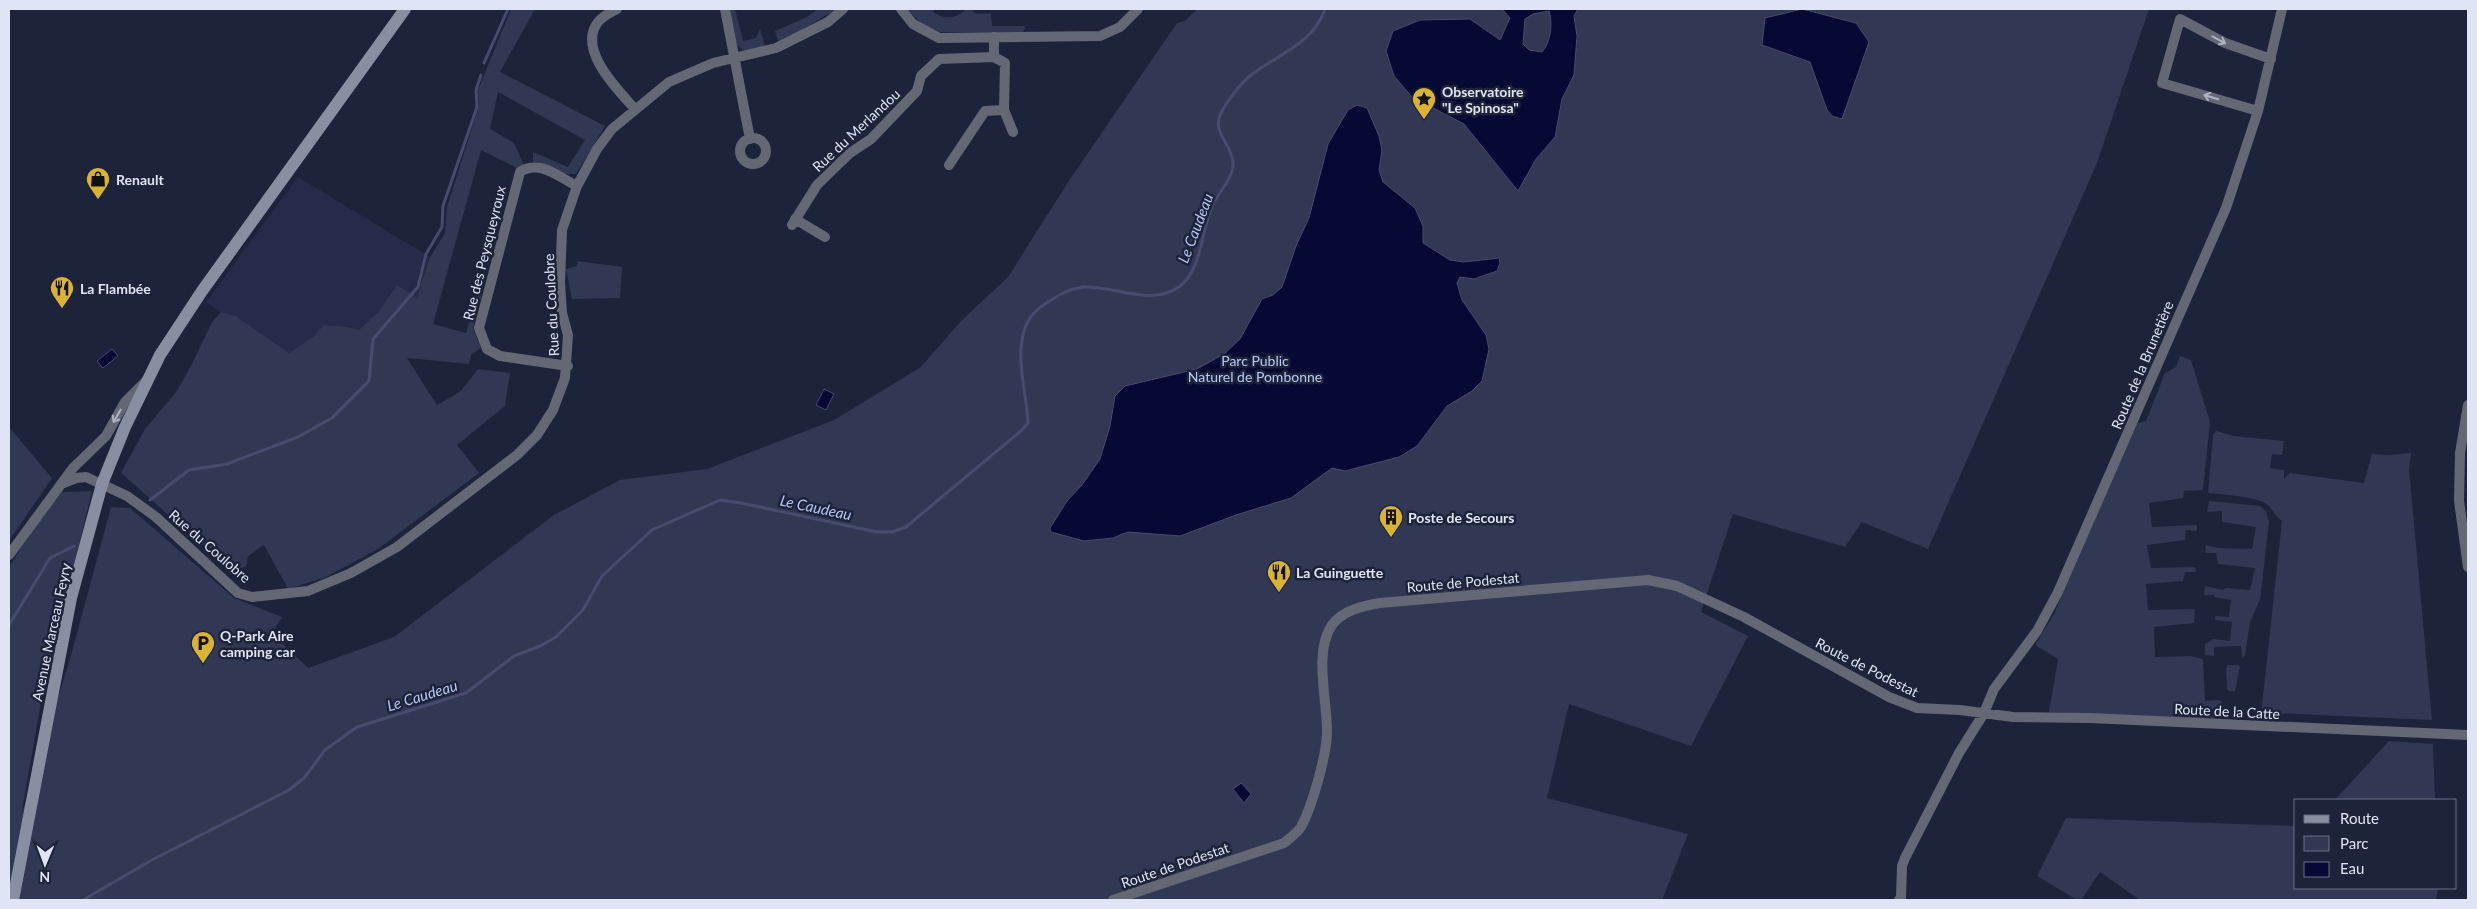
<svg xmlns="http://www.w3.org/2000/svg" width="2477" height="909" font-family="Lato,sans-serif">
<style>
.built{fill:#242c49}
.green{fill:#303854}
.water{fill:#060933;stroke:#474b6d;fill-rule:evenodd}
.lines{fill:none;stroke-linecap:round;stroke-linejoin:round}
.stream{stroke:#474b6d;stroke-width:3}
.minor{stroke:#646875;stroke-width:10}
.secondary{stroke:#888fa3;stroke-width:12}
.oneway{stroke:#aeb3c2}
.labels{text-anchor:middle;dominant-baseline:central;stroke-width:5;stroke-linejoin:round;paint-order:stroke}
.poi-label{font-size:14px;font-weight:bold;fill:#dfe5f5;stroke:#1c233a;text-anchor:start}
.street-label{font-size:14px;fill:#dfe5f5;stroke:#1c233a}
.park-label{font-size:14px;fill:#b9c9f7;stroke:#1c233a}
.water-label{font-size:15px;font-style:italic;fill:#b6c6f3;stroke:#1c233a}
</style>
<rect width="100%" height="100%" fill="#1c233a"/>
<!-- built -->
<path class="built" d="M298 177 430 257 417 297 397 285 378 312 359 330 349 327 324 325 314 336 289 353 236 316 221 312 206 302Z"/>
<!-- green -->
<path class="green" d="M511 9H535L500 72 605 126 576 174H567L533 162V152L568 167 585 140 498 92 490 129 514 143 524 165 519 169 481 150 433 324 466 333 478 288 483 290 473 328 481 348 471 355 469 364 407 358 437 405 461 391 478 369 510 373 505 406 457 445 479 473 378 549 326 577 288 589 264 545 248 556 246 567 232 569 225 565 121 473 145 429 177 391 191 366 212 322 221 312 236 316 289 353 314 336 324 325 349 327 359 330 378 312 397 285 417 297 430 257 445 233 447 207 479 106 478 90Z
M730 9H735L743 41 756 38 760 29 765 46 744 51 737 45Z
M818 9H836L802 30 778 41 775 31 807 17Z
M907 9H935L933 12C945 20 956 19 966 9H970L977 14 991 13 992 26H1024L1025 28 1023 32H935L926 28Z
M1197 9H2149L2097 163 1928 549 1862 522 1845 547 1733 514 1701 612 1748 636 1691 746 1569 704 1547 798 1688 834 1662 900H9V567L36 524 62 492 92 491 42 697 21 816 70 659 111 507 130 508 234 598 282 617 272 633 308 668 394 637 554 515 620 480 707 469 834 420 921 367 961 321 1008 277 1070 179 1177 23 1185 21Z
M578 261 622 267 620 298 572 299 566 269 577 266Z
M2180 356 2191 360 2210 422 2203 490 2184 491 2183 498 2149 503 2152 527 2197 525V531L2186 530 2185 540 2147 545 2151 568 2195 567 2196 572H2185L2183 581 2146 584 2148 610 2195 609 2194 623 2154 627 2155 657 2191 656 2203 659 2205 701 2218 700 2222 702 2226 714 2221 719 2049 712 2058 659 2035 645 2054 614 2137 423 2146 421 2165 373 2176 367Z
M9 427 52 478 9 541Z
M2216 431 2234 436 2284 441 2282 455 2272 454 2270 468 2284 470V479L2290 473 2364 483 2372 454 2388 455 2411 453 2409 469 2432 720 2273 713 2261 714 2282 521C2275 516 2274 512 2269 506 2260 496 2222 495 2208 493L2213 435Z
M2209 501 2260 506 2266 511 2269 522 2260 600 2250 622 2245 655 2242 658 2241 646 2214 647V656L2205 655V644L2213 639 2230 641 2232 622 2215 620V616L2229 617 2231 600 2214 597V595H2204L2205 586 2224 590 2225 588 2250 590 2255 568 2218 564 2216 553H2205L2206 545 2218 548 2252 549 2256 527 2222 522V511L2207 512Z
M2228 665H2238L2240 667 2235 691H2229L2227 689 2226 668Z
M2389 741 2433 744 2435 800H2335Z
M2066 818 2296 826V888H2438L2436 900H2140L2100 872 2081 900H2077L2037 876Z"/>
<!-- water -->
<path class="water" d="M1502 9H1578L1574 16 1577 36 1574 75 1562 99 1555 137 1536 159 1518 191 1464 124 1412 97 1394 76 1386 51 1393 31 1420 20 1470 19 1500 40 1510 18ZM1549 11C1553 23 1551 42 1542 52L1529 50 1523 44 1525 19 1533 14Z
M1802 9 1856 23 1869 42 1842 119 1832 116 1827 110 1810 62 1762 45 1765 18Z
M1357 105 1367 108 1379 136 1382 150 1379 170 1383 182 1415 208 1423 226V243L1450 260 1464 262 1499 258 1500 263 1497 271 1474 279 1460 277 1457 283 1462 300 1486 335 1489 349 1482 381 1472 391 1447 406 1417 446 1399 457 1345 471 1332 468 1291 498 1236 515 1180 536 1128 532 1113 538 1084 541 1051 532 1050 528 1067 501 1082 485 1100 459 1110 426 1115 396 1125 386 1197 369 1224 354 1240 339 1262 299 1273 295 1282 287 1296 246 1309 218 1328 144 1348 110Z
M112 349 118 356 103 368 97 361Z
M824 389 834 394 826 410 816 405Z
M1241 783 1251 794 1244 803 1233 789Z"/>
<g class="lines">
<!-- stream -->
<path class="stream" d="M484 63 508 9
M150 500 189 470 227 464 298 437 332 418 369 381 373 339 418 287 426 254 442 227 443 206 477 107 476 90 481 75
M9 625 50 558 74 546
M83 900 150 861 289 790 304 778 325 750 357 727 466 693 514 656 540 646 556 637 583 610 602 576 652 530 720 500 741 503 877 532H892L906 527 1022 430 1028 423C1027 398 1019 372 1021 348 1023 327 1028 315 1045 304 1057 296 1068 289 1083 287 1113 285 1150 307 1179 287 1203 269 1201 228 1213 204 1219 192 1234 177 1233 163 1232 143 1210 132 1222 111 1228 100 1241 83 1251 75 1277 55 1314 43 1325 9"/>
<!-- minor -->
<path class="minor" d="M617 9C611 12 602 17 598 22 577 49 617 89 634 108
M725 9 750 139
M901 9 913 24 939 38 1100 36 1120 27 1138 9
M1004 110 1013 132
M2258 111 2162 83 2180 19 2225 43 2271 59
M740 151a13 13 0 1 1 26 0a13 13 0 1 1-26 0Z
M949 165 985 111 1004 110 1005 63 994 57V37
M795 219 825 237
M792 225 817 185 850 153 871 139 917 91 921 76 939 59 994 57
M568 366 500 356 487 349 479 328 520 172C539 159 559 177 577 186
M2468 405 2460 453 2459 501 2468 567
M61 484 76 478 86 477 127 496 156 517 238 593 252 597 308 591 351 573 397 547 517 455 537 435 553 410 565 378 568 335 562 313 560 283 562 230 577 186 597 149 612 129 669 82 713 63 776 48 828 22 843 9
M9 555 73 468 106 436 125 402 145 382
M1113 900 1284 843C1290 838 1297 833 1301 827 1312 807 1326 757 1327 734 1328 703 1313 652 1332 625 1343 610 1363 606 1380 603L1648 580 1677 586 1744 617 1889 697 1917 708 1960 710 2013 717 2090 718 2468 735
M1899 900 1901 897 1902 866 1905 858 1959 753 1984 713 1994 689 2037 631 2058 592 2226 208 2258 111 2282 9"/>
<!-- secondary -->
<path class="secondary" d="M13 900 71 598 102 484 125 427 160 355 202 291 405 9"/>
</g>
<!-- one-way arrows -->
<defs><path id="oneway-shaft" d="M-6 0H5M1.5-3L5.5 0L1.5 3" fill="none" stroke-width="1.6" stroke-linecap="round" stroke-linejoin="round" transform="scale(1.25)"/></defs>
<g class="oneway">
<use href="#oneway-shaft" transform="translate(2219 40) rotate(28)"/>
<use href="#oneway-shaft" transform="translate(2211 97) rotate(-163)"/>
<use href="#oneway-shaft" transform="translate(117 416) rotate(120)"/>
</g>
<!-- icons -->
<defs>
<g id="sight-pin" transform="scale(1.25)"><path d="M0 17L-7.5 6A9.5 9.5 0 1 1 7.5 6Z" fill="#dab333" stroke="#1c233a"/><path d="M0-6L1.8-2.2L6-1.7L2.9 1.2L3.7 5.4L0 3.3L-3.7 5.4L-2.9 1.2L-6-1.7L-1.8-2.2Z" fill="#111"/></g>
<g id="shop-pin" transform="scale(1.25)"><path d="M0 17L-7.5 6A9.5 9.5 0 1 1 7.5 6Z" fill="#dab333" stroke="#1c233a"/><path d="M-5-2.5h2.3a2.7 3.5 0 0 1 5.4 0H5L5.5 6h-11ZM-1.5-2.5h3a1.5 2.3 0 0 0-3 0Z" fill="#111"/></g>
<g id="restaurant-pin" transform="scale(1.25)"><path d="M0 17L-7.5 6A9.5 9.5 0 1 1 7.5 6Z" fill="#dab333" stroke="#1c233a"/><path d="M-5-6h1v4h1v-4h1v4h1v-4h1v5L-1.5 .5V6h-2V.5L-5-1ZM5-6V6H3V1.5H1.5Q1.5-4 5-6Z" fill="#111"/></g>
<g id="building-pin" transform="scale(1.25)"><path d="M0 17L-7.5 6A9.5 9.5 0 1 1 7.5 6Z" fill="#dab333" stroke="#1c233a"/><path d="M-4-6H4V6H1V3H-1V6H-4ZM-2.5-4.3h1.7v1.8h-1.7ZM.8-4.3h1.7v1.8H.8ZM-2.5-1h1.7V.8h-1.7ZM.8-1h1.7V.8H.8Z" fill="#111"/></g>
<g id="parking-pin" transform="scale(1.25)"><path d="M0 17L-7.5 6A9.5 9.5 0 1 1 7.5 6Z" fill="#dab333" stroke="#1c233a"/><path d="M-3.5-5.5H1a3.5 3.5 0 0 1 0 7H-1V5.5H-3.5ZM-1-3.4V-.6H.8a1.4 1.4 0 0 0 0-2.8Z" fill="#111"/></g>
</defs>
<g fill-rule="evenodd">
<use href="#sight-pin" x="1424" y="99"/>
<use href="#shop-pin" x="98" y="179"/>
<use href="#restaurant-pin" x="62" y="288"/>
<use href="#building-pin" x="1391" y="517"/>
<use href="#restaurant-pin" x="1279" y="572"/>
<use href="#parking-pin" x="203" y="643"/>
</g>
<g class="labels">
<!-- poi labels -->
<g class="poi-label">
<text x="1442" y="91">Observatoire<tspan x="1442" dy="16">"Le Spinosa"</tspan></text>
<text x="116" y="179">Renault</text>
<text x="80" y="288">La Flambée</text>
<text x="1408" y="517">Poste de Secours</text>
<text x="1296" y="572">La Guinguette</text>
<text x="220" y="635">Q-Park Aire<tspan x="220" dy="16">camping car</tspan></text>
</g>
<!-- street labels -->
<g class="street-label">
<text transform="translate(856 130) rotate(-43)">Rue du Merlandou</text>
<text transform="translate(484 253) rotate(-76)">Rue des Peysqueyroux</text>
<text transform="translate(551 305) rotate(-93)">Rue du Coulobre</text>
<text transform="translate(2142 365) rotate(-67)">Route de la Brunetière</text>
<text transform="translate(210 546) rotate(41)">Rue du Coulobre</text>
<text transform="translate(1463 582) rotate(-5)">Route de Podestat</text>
<text transform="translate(51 632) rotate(-78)">Avenue Marceau Feyry</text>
<text transform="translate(1867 667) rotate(27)">Route de Podestat</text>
<text transform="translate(2227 711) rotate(3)">Route de la Catte</text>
<text transform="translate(1175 865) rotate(-19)">Route de Podestat</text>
</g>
<!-- park labels -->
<g class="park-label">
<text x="1255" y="360">Parc Public<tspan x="1255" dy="16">Naturel de Pombonne</tspan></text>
</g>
<!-- water labels -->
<g class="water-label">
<text transform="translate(1195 228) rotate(-69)">Le Caudeau</text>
<text transform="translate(816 507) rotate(12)">Le Caudeau</text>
<text transform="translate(422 695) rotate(-17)">Le Caudeau</text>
</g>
</g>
<!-- border -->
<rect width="2477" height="909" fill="none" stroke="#dfe5f5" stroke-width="20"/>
<!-- legend -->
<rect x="2294" y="799" width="162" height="90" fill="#1c233a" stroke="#6a7185"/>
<rect x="2304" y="815" width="25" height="8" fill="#888fa3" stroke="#6a7185"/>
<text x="2340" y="824" font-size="15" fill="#dfe5f5">Route</text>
<rect x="2304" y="836" width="25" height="15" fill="#303854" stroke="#6a7185"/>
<text x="2340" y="849" font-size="15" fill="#dfe5f5">Parc</text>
<rect x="2304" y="862" width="25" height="15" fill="#060933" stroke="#6a7185"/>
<text x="2340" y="874" font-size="15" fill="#dfe5f5">Eau</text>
<!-- north arrow -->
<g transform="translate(45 864) rotate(181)" stroke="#1c233a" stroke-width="4" paint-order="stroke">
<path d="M0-4L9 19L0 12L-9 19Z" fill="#dfe5f5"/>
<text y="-8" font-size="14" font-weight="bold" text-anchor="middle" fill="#dfe5f5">N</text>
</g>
</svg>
